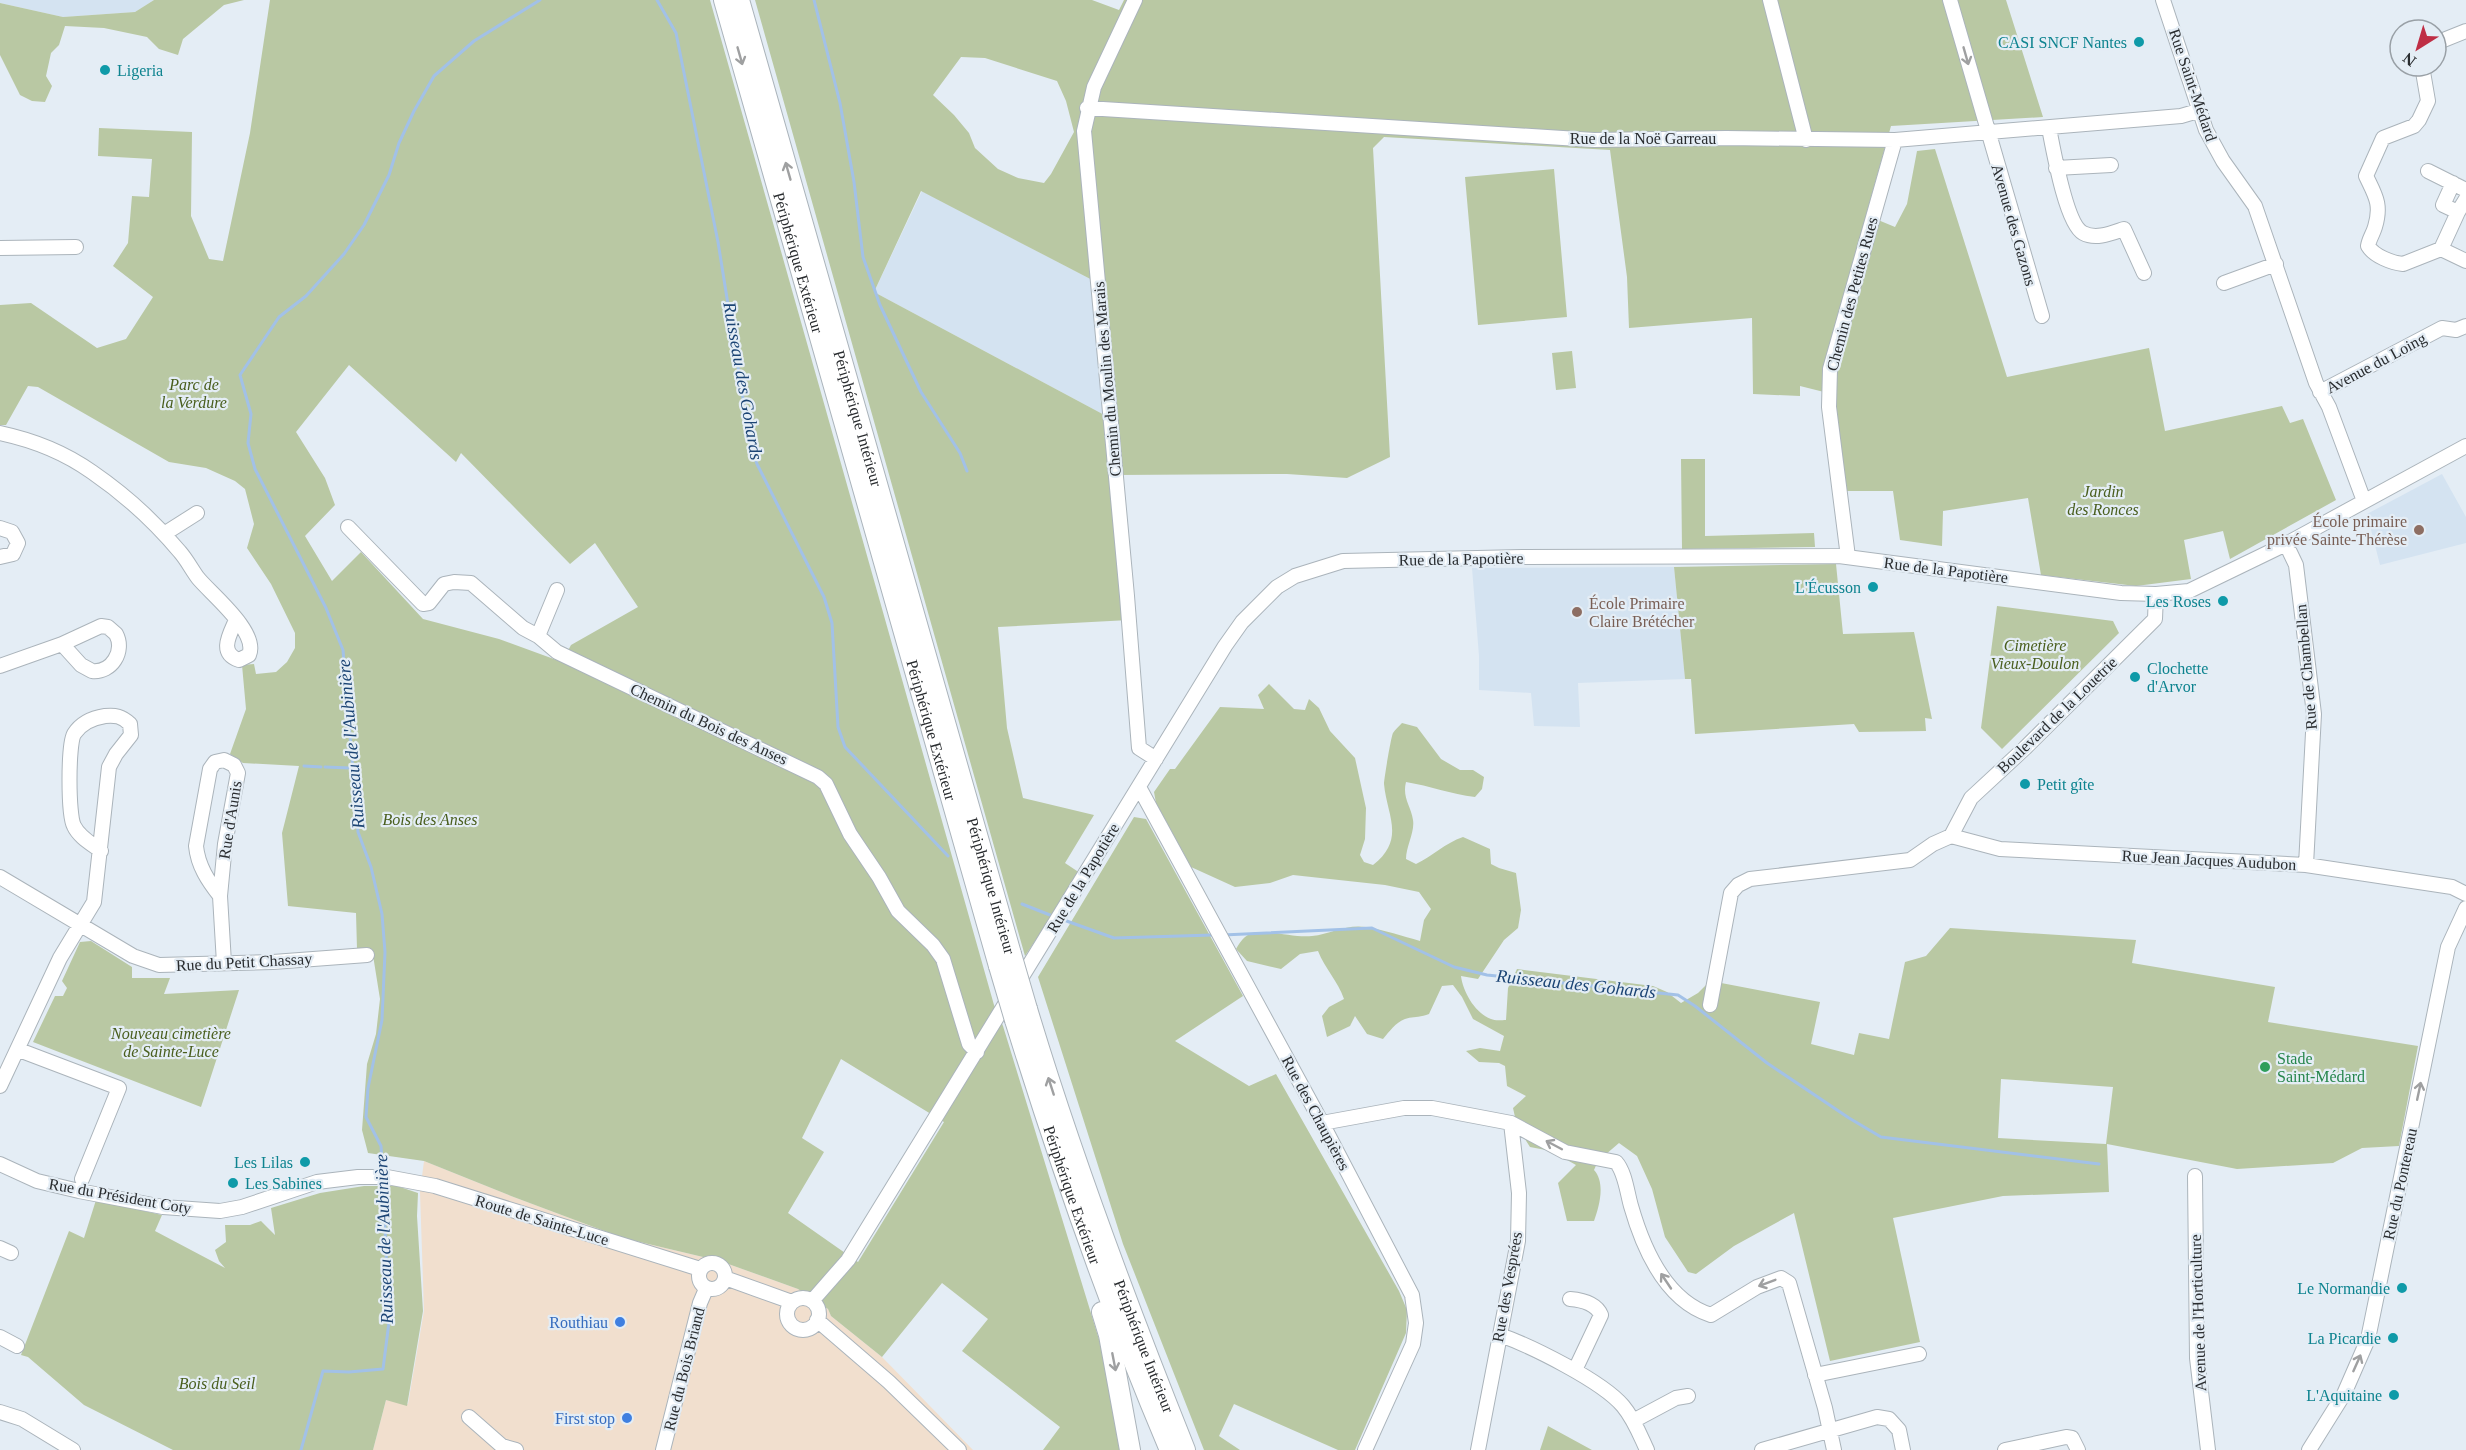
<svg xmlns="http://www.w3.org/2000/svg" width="2466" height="1450" font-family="Georgia,serif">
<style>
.commercial{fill:#f1dfce}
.built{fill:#d4e3f1}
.green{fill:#b9c8a3;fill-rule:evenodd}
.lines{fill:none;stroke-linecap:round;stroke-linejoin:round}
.stream{stroke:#a2c1e7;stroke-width:3}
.minor-casing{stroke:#abb4bb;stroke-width:16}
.highway-casing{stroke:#abb4bb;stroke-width:22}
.minor{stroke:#fff;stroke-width:14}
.highway{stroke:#fff;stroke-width:20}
.highway-bridge-casing{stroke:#abb4bb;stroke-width:22;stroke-linecap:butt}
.highway-bridge{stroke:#fff;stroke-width:20}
.oneway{stroke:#9fa0a1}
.culture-dot{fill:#0f9aa8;stroke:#e4edf5;stroke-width:2}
.education-dot{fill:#8d6e63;stroke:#e4edf5;stroke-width:2}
.leisure-dot{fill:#2e9e5b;stroke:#e4edf5;stroke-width:2}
.shop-dot{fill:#3f7fe0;stroke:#e4edf5;stroke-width:2}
.labels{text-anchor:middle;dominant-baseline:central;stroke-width:4.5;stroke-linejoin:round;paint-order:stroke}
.culture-label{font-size:16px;fill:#0d838f;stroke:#e4edf5;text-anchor:end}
.street-label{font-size:16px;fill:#292c2f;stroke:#e4edf5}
.park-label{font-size:16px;font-style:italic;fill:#495e1d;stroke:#e4edf5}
.education-label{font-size:16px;fill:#785e54;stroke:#e4edf5;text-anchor:end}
.leisure-label{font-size:16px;fill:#27864d;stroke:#e4edf5;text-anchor:start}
.shop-label{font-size:16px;fill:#366cbe;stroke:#e4edf5;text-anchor:end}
.water-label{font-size:18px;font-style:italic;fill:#1b4474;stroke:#e4edf5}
</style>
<rect width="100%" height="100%" fill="#e4edf5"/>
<!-- commercial -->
<path class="commercial" d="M424 1161 511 1196 623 1238 720 1261 798 1289 828 1309 831 1316 882 1357 973 1450H373L386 1400 408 1404 424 1311 420 1192Z"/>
<!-- built -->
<path class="built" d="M0 0H154L135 12 63 17 0 3Z
M922 191 1098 283 1110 418 874 292Z
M2442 474 2466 517V543L2380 565 2367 514Z
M1674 567 1685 679 1578 683 1580 727 1534 726 1531 693 1479 690V656L1472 568Z"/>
<!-- green -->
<path class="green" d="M154 0H244L224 5 183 39 178 55 159 49 147 37 104 28 65 26 59 45 51 53 46 76 52 86 45 102 32 101 20 95 0 55V3L63 17 135 12Z
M270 0H710L994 1005 1003 1026 1109 1372 1121 1450H1043L1060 1427 962 1351 988 1319 942 1283 882 1357 831 1316 828 1309 798 1289 720 1261 623 1238 511 1196 424 1161 368 1153 362 1130 367 1064 376 1034 380 999 372 949H357L356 913 288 906 282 833 299 766 243 763 230 754 246 709 242 665 254 664 256 674 276 672 287 662 295 648V633L271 584 247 548 254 524 245 489 235 481 206 468 169 462 38 387 28 386 6 425H0V305L31 303 97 348 126 339 153 297 113 266 128 243 132 196 149 197 152 159 98 156 99 128 192 132 191 216 209 259 223 261 250 133ZM349 365 456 462 461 453 570 564 595 543 638 607 571 645 562 662 499 639 423 619 361 552 332 581 305 536 335 505 325 478 296 432ZM841 1059 944 1122 858 1262 788 1213 824 1152 802 1138Z
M755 0H1092L1119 10 1124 0H2006L2043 117 1891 126 1866 215 1895 227 1907 204 1917 151 1935 149 2007 377 2149 348 2165 431 2282 406 2290 423 2303 419 2336 500 2230 559 2223 531 2184 540 2191 579 2136 586 2041 575 2028 498 1943 511 1942 546 1900 540 1893 491H1847L1832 394 1800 386V396L1753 394 1752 318 1629 328 1627 277 1610 150 1384 137 1373 148 1390 457 1347 478 1287 474 1116 475 1129 620 998 627 1007 728 1023 798 1094 815 1065 863 1080 873 1025 956ZM961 57 985 58 1057 81 1066 101 1074 132 1051 174 1044 183 1018 178 998 169 975 148 969 133 954 115 933 95ZM921 191 1098 283 1110 418 874 292Z
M1554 169 1567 317 1478 325 1465 177Z
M1572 351 1576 388 1556 390 1552 353Z
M1681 459H1705V536L1814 533 1815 547 1682 549Z
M1836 564 1843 634 1914 632 1932 719 1925 718 1926 731 1859 732 1854 724 1695 734 1691 679H1685L1674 567Z
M1997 606 2113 621 2119 633 2002 749 1981 728Z
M1269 684 1294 709 1305 710 1309 699 1319 708 1330 731 1355 758 1366 808 1365 839 1360 855 1364 862 1373 865C1406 839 1387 816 1384 784 1384 779 1391 737 1393 733 1395 730 1399 726 1402 723L1417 727 1441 759 1460 770H1473L1484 777 1482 789 1475 797C1451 794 1430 786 1406 782 1402 798 1411 806 1413 820 1415 832 1406 846 1406 859L1416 864C1433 856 1445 843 1463 837L1490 849 1491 864 1499 868 1516 873 1521 910 1518 928 1504 940 1478 979 1461 976C1463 992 1475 1013 1491 1019 1495 1021 1502 1020 1506 1020L1508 988 1517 969 1653 986 1667 992 1681 1003 1698 993 1708 983 1716 982 1820 1002 1811 1044 1854 1055 1859 1033 1889 1039 1905 962 1926 956 1950 928 2136 940 2132 963 2275 987 2268 1022 2418 1046 2399 1146 2362 1148 2333 1163 2237 1169 2107 1144 2109 1192 2003 1196 1893 1218 1920 1342 1830 1361 1794 1213 1734 1246 1696 1274 1688 1272 1665 1237 1652 1189 1637 1156 1619 1143 1598 1161 1594 1170C1606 1183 1599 1207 1594 1221H1567L1558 1183 1576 1165 1551 1151 1530 1147 1523 1136 1525 1122 1515 1117 1513 1108 1526 1096 1507 1086 1505 1066 1499 1063 1479 1062 1466 1051 1480 1048 1500 1051 1504 1036 1473 1019 1462 997 1453 985 1442 986 1429 1014C1420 1018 1413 1016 1405 1019 1396 1022 1389 1032 1383 1039L1367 1034 1355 1016 1350 1026 1327 1037 1322 1016 1329 1007 1344 999C1338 981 1325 969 1318 951L1300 954 1281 969 1247 961 1236 949C1240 942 1244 936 1252 933 1268 929 1293 938 1312 936 1331 934 1346 924 1366 927 1384 930 1403 936 1420 941L1424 920 1431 909 1419 892 1385 885 1293 875 1270 883 1235 887 1191 867 1156 803 1154 792 1170 769H1175L1220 707 1264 709 1258 695ZM2001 1079 2113 1087 2106 1144 1998 1138Z
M1134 817 1146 819 1243 996 1175 1041 1249 1086 1276 1074 1399 1291 1407 1310 1406 1333 1355 1450H1338L1234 1404 1219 1436 1240 1450H1204L1123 1244 1038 977Z
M91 941 132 967V978H170L164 994 239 990 201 1107 33 1042 55 996H63L67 988 62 981 80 942Z
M364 1186H397L418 1193 417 1216 423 1311 407 1406 386 1400 373 1450H173L84 1405 28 1357 21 1355 69 1231 84 1238 96 1200 162 1215 155 1231 225 1268 219 1261 215 1250 226 1242 225 1225H250L261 1221 275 1235 271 1208 320 1193Z
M1548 1426 1592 1450H1540Z"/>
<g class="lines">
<!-- stream -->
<path class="stream" d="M657 0 676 33 718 242 750 442 757 464 824 597 832 623 838 727 845 747 948 856
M814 0 840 103 854 182 863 257 880 305 921 392 960 453 967 471
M304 766 321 767
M325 767 350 768
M1022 904 1055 917
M1061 919 1114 938 1213 935
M1223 935 1372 928 1454 967 1487 975 1678 995 1695 1006 1767 1063 1849 1118 1881 1137 2099 1164
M383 1174 381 1146 366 1117 368 1088 382 1020 385 952 382 914 371 867 358 832 343 650 326 608 255 469 248 443 251 414 240 375 279 317 306 296 344 254 364 225 389 175 399 143 414 111 434 76 474 41 540 0
M301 1450 323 1371 349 1372 383 1369 389 1322 383 1180"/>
<!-- minor casing -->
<g class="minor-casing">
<path id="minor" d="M1135 0 1094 87 1084 131 1127 596 1139 748 1156 759
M1770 0 1806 140
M1950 0 2042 316
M2163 0 2206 130 2223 161 2255 206 2316 383 2329 407 2364 501
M2436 43 2466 31
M2422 66 2428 101 2419 120 2414 126 2383 138 2366 176C2375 195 2382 204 2375 227 2373 234 2369 239 2368 246 2374 256 2392 263 2403 264L2441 249 2466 261
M1087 108 1594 140 1726 138 1895 140 2181 116 2198 111
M2049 128C2053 148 2066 224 2083 233 2096 240 2112 233 2124 229L2144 273
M2056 168 2111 165
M2428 171 2466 190
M2453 183 2443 205 2458 212 2466 199
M0 248 76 247
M2441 249 2458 212
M2224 283 2276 264
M2320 392 2442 328 2456 330 2466 326
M0 433C33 440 64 452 92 472 124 494 155 522 180 552 187 560 192 570 198 578 211 594 259 632 249 655L239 660C218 653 230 634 236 620
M348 527 423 604 429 603 444 584 454 582 471 583 523 628 538 636 557 652 818 777 826 784 850 834 879 877 898 911 933 945 943 959 969 1044 977 1052
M0 528 12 532 18 543 13 554 0 557
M164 534 197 513
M2286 544 2296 565 2314 714 2306 865
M1848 557 1829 407 1830 369 1895 140
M538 636 557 590
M0 666 62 644 101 626 108 627 116 634C125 651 112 673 92 671L81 665 62 644
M1139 787 1322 1123 1412 1295 1416 1323 1413 1344 1365 1450
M1951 836 2000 849 2306 865 2452 887 2466 894
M1951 836 1971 798 2025 748 2155 619 2156 594
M0 877 133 956 159 965 273 962 367 955
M220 896C208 881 198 866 196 846L210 769 215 762 224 760 234 765 238 773 225 844 220 896 224 963
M1710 1005 1731 893 1738 885 1750 879 1910 860 1933 844 1951 836
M19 1050 119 1088 82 1179
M0 1086 60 958 94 902 109 767 116 754 131 735 130 724C122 716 115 715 105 716 92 718 81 723 74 734 68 745 68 815 74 826 79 837 92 844 101 851
M1322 1123 1404 1108H1432L1511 1123 1565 1152 1616 1162C1625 1172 1627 1192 1631 1206 1643 1248 1666 1301 1711 1315L1757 1287 1781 1278 1789 1283 1825 1408 1834 1450
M0 1164 37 1181 79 1191 163 1207 220 1211 242 1207 317 1182 358 1177H387L435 1186 700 1269
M2195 1176 2197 1358 2208 1450
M0 1248 11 1253
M699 1276a13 13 0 1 1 26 0a13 13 0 1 1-26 0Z
M725 1278 792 1302
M787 1314a16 16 0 1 1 32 0a16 16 0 1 1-32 0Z
M1570 1299C1582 1300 1596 1303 1601 1315L1575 1370
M812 1301 848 1260 1225 646 1242 622 1277 587 1295 576 1343 561 1522 557 1839 556 2121 593 2156 594 2189 591 2286 544 2466 446
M817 1320 889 1382 959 1450
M1500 1335C1531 1346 1602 1381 1623 1406 1634 1419 1640 1435 1647 1450
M0 1337 17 1346
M1815 1375 1919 1354
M0 1412 22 1419 73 1450
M469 1417 502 1446 516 1450
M1633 1421 1676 1398 1688 1396
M663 1450 700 1303 706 1289
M1478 1450 1518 1241 1519 1193 1511 1123
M1762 1450 1877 1417 1889 1419 1899 1430 1903 1450
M2005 1450 2066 1437 2072 1438 2078 1450
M2309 1450 2344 1394 2368 1339 2448 947 2466 908"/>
</g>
<!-- highway casing -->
<g class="highway-casing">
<g id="highway">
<path id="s1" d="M724 0 999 966"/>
<path id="s2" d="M739 0 1011 954"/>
<path id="s3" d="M1027 1009C1072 1159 1127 1305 1185 1450"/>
<path id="s4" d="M1015 1020C1060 1165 1110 1309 1170 1450"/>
<path d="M1102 1312 1109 1335 1130 1450"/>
</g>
</g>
<!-- minor -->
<use href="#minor" class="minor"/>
<!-- highway -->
<use href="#highway" class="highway"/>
<!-- highway-bridge casing -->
<g class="highway-bridge-casing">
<path id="highway-bridge" d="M1011 954 1027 1009
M999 966 1015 1020"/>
</g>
<!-- highway-bridge -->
<use href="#highway-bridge" class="highway-bridge"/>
</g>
<!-- one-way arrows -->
<defs><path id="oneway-shaft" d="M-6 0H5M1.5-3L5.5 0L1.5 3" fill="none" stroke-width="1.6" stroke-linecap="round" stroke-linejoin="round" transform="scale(1.5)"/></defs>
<g class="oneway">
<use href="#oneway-shaft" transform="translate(740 56) rotate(74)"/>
<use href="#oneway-shaft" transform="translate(1966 56) rotate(74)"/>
<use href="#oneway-shaft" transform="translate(788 171) rotate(-106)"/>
<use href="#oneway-shaft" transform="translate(1051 1086) rotate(-108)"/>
<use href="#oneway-shaft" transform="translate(2419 1091) rotate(-78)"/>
<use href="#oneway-shaft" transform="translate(1554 1145) rotate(-152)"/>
<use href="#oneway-shaft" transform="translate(1666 1281) rotate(-124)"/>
<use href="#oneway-shaft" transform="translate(1767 1283) rotate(159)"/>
<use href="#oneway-shaft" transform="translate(1114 1362) rotate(79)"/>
<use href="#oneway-shaft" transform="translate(2357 1363) rotate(-66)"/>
</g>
<!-- markers -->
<g class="culture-dot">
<circle cx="2139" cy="42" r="6"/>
<circle cx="105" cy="70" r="6"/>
<circle cx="1873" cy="587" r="6"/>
<circle cx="2223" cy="601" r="6"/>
<circle cx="2135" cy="677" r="6"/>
<circle cx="2025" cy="784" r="6"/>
<circle cx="305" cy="1162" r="6"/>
<circle cx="233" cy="1183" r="6"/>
<circle cx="2402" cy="1288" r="6"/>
<circle cx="2393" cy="1338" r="6"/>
<circle cx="2394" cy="1395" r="6"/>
</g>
<g class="education-dot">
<circle cx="2419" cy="530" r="6"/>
<circle cx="1577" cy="612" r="6"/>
</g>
<circle class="leisure-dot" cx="2265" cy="1067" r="6"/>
<g class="shop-dot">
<circle cx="620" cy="1322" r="6"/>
<circle cx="627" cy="1418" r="6"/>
</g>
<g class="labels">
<!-- culture labels -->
<g class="culture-label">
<text x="2127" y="42">CASI SNCF Nantes</text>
<text x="117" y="70" text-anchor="start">Ligeria</text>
<text x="1861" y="587">L'Écusson</text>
<text x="2211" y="601">Les Roses</text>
<text x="2147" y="668" text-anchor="start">Clochette<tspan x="2147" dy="18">d'Arvor</tspan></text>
<text x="2037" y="784" text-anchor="start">Petit gîte</text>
<text x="293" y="1162">Les Lilas</text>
<text x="245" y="1183" text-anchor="start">Les Sabines</text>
<text x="2390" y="1288">Le Normandie</text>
<text x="2381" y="1338">La Picardie</text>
<text x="2382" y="1395">L'Aquitaine</text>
</g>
<!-- street labels -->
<g class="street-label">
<text transform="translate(2193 85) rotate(71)">Rue Saint-Médard</text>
<text x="1643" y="138">Rue de la Noë Garreau</text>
<text transform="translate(2014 225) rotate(74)">Avenue des Gazons</text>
<text stroke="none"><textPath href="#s1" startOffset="273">Périphérique Extérieur</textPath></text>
<text transform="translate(1852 294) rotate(-75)">Chemin des Petites Rues</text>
<text transform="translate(2376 363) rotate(-28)">Avenue du Loing</text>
<text transform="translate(1107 379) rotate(-95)">Chemin du Moulin des Marais</text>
<text stroke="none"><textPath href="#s2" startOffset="435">Périphérique Intérieur</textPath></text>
<text transform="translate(1461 559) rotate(-1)">Rue de la Papotière</text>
<text transform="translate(1946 570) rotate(7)">Rue de la Papotière</text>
<text transform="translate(2306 667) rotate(-95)">Rue de Chambellan</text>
<text transform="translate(2057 715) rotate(-44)">Boulevard de la Louetrie</text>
<text transform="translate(709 724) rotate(25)">Chemin du Bois des Anses</text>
<text stroke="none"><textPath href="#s1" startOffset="759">Périphérique Extérieur</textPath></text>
<text transform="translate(230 820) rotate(-81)">Rue d'Aunis</text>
<text transform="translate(2209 860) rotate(3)">Rue Jean Jacques Audubon</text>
<text transform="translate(1083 878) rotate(-59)">Rue de la Papotière</text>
<text stroke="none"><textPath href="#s2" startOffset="921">Périphérique Intérieur</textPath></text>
<text transform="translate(244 962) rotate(-3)">Rue du Petit Chassay</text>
<text transform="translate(1316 1113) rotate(62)">Rue des Chaupières</text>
<text transform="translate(2400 1184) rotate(-78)">Rue du Pontereau</text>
<text stroke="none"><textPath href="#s4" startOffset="184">Périphérique Extérieur</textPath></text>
<text transform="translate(120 1196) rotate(10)">Rue du Président Coty</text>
<text transform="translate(542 1220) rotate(17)">Route de Sainte-Luce</text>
<text transform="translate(1507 1287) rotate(-80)">Rue des Vesprées</text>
<text transform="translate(2198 1313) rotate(-92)">Avenue de l'Horticulture</text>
<text stroke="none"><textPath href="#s3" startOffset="357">Périphérique Intérieur</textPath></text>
<text transform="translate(684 1369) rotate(-76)">Rue du Bois Briand</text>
</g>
<!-- park labels -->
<g class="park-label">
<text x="194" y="384">Parc de<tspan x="194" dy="18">la Verdure</tspan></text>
<text x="2103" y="491">Jardin<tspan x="2103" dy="18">des Ronces</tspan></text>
<text x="2035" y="645">Cimetière<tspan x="2035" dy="18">Vieux-Doulon</tspan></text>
<text x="430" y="819">Bois des Anses</text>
<text x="171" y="1033">Nouveau cimetière<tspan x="171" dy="18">de Sainte-Luce</tspan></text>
<text x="217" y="1383">Bois du Seil</text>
</g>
<!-- education labels -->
<g class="education-label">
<text x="2407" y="521">École primaire<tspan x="2407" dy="18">privée Sainte-Thérèse</tspan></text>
<text x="1589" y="603" text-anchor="start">École Primaire<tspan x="1589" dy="18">Claire Brétécher</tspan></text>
</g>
<!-- leisure labels -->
<g class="leisure-label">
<text x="2277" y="1058">Stade<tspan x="2277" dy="18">Saint-Médard</tspan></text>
</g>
<!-- shop labels -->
<g class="shop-label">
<text x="608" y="1322">Routhiau</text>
<text x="615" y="1418">First stop</text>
</g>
<!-- water labels -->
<g class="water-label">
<text transform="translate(743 381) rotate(80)">Ruisseau des Gohards</text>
<text transform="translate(351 744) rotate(-95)">Ruisseau de l'Aubinière</text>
<text transform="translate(1576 984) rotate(6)">Ruisseau des Gohards</text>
<text transform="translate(384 1239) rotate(-92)">Ruisseau de l'Aubinière</text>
</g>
</g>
<!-- north arrow -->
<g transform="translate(2418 48) rotate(217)"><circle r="28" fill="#e4edf5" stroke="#99a0a6" stroke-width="1.5"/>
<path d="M0-4.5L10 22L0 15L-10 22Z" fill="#bf2e45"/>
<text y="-9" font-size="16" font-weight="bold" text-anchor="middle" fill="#292c2f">N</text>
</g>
</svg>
